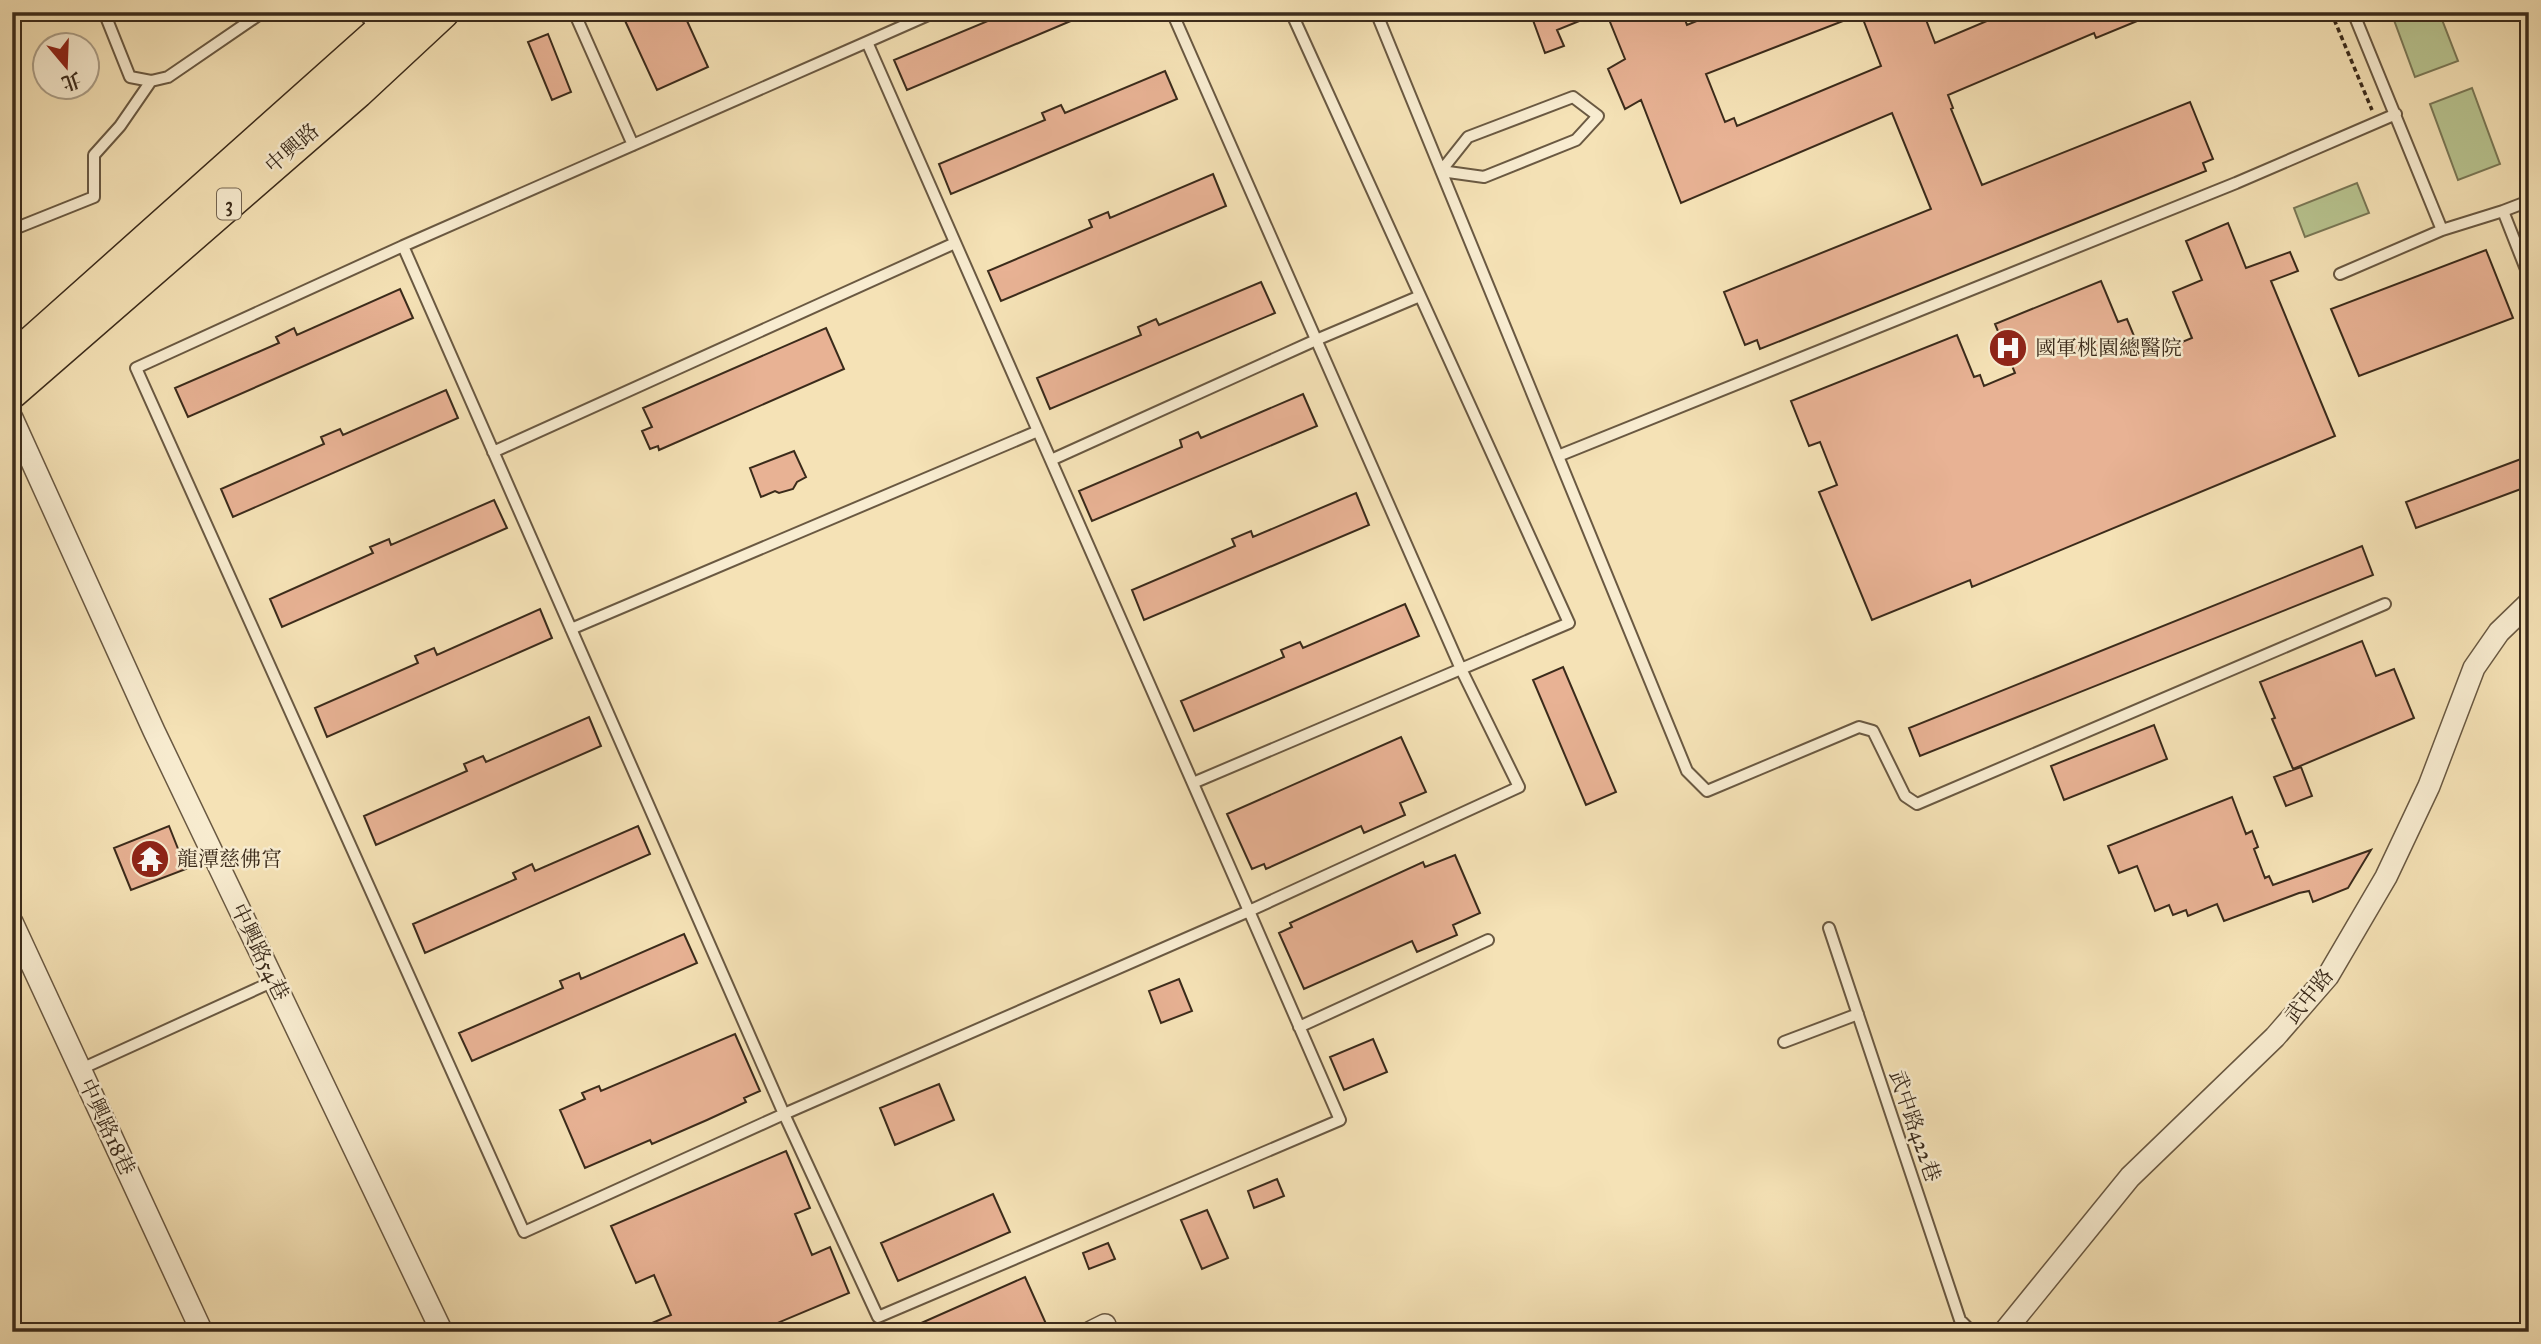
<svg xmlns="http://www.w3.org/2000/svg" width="2541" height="1344" font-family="'IM FELL Great Primer','Noto Serif TC',serif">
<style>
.green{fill:#b8c490;stroke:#7a7856;stroke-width:2}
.building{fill:#e8b294;stroke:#3b2b1b;stroke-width:2;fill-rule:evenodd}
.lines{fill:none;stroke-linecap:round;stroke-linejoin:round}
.service-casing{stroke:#6a5942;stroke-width:14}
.minor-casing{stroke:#6a5942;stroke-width:24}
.primary-casing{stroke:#3b2b1b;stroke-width:35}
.path{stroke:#3b2b1b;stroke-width:3.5;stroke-dasharray:5 3.5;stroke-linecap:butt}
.service{stroke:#f8ecd0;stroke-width:10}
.minor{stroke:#f8ecd0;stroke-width:21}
.primary{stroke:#f5e2b6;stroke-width:32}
.labels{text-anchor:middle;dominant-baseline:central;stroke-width:5;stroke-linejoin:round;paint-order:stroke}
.shield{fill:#f8ecd0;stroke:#746551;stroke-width:2}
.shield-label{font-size:19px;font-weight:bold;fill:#3b2b1b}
.street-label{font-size:21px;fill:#3b2b1b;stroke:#f8ecd0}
.poi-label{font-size:21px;fill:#3b2b1b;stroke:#f8ecd0;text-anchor:start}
</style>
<rect width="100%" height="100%" fill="#f5e2b6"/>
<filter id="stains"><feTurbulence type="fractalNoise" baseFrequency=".00286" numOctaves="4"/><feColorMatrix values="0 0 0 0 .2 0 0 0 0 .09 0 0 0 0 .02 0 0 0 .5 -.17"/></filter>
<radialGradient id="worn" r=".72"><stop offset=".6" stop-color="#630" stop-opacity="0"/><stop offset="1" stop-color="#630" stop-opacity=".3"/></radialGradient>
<!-- green -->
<path class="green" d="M2391 12H2439L2458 61 2415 77Z
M2472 88 2500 164 2458 180 2430 104Z
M2357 183 2369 213 2305 237 2294 208Z"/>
<!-- building -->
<path class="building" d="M621 12H683L708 67 657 90Z
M999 12H1092L907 90 894 60 1000 16Z
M1530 12H1599V13L1557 30 1564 46 1545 53Z
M1606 12H1682L1687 25 1719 12H1923L1935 43 2008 12H2159L2096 38 2094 33 1948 95 1953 108 1951 109 1982 185 2190 102 2213 159 2203 163 2206 171 1760 349 1757 340 1745 345 1724 292 1931 209 1892 113 1681 203 1641 100 1625 109 1608 69 1625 59ZM1861 14 1881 66 1737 126 1734 118 1725 122 1706 74Z
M548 34 571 92 552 100 528 42Z
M1165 71 1177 99 951 194 939 164 1045 120 1042 113 1061 105 1065 113Z
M1213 174 1226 206 1001 301 988 271 1092 227 1089 220 1108 212 1110 218Z
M2228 223 2246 268 2290 252 2298 271 2271 281 2335 436 1972 587 1970 580 1872 620 1819 492 1837 485 1820 442 1809 446 1791 401 1957 335 1974 377 1980 375 1984 386 2015 373 1995 324 2101 281 2118 322 2127 319 2143 358 2192 338 2173 292 2202 280 2186 241Z
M2486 250 2513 318 2359 376 2331 309Z
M1261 282 1275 313 1050 409 1037 378 1141 335 1138 327 1156 319 1159 325Z
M400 289 413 318 188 417 175 388 279 343 276 337 294 328 297 335Z
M826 328 844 369 659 450 658 446 650 449 642 431 652 427 643 408Z
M446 390 458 418 233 517 221 489 324 444 321 437 340 429 343 435Z
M1303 394 1317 426 1092 521 1079 491 1182 447 1180 440 1198 432 1201 438Z
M794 451 806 477 797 482 793 489 779 493 775 491 761 497 750 468Z
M2529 456V486L2416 528 2406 502Z
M1356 493 1369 525 1144 620 1132 590 1235 546 1232 539 1251 531 1253 537Z
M494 500 507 528 282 627 270 599 373 553 370 547 389 539 391 545Z
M2362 546 2373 575 1920 756 1909 728Z
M1405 604 1419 636 1194 731 1181 701 1284 657 1281 650 1300 642 1303 648Z
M540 609 552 638 327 737 315 708 418 663 415 656 434 648 437 655Z
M2362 641 2376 676 2394 669 2414 718 2293 769 2272 719 2275 718 2260 682Z
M1563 667 1616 792 1586 805 1533 680Z
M589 717 601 746 376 845 364 816 467 771 464 764 483 756 486 762Z
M2154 725 2167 759 2064 800 2051 766Z
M1401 737 1426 792 1400 803 1405 815 1364 833 1361 826 1266 869 1264 864 1252 869 1227 814Z
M2301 767 2312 796 2286 806 2274 777Z
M2232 797 2246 834 2252 831 2258 847 2254 849 2265 878 2269 876 2273 885 2371 850 2348 888 2313 902 2309 891 2299 893 2224 921 2217 904 2188 916 2186 910 2173 915 2169 905 2155 911 2137 866 2119 873 2108 846Z
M169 826 186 869 131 890 114 848Z
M638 826 650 854 425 953 413 924 516 879 513 873 532 864 535 871Z
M1455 855 1480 913 1453 925 1457 935 1417 952 1412 941 1304 989 1279 933 1292 927 1290 923 1423 862 1425 867Z
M684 934 697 963 472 1061 459 1033 563 988 560 981 579 973 581 979Z
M1179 979 1192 1011 1161 1023 1149 991Z
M735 1034 760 1091 744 1098 746 1102 707 1120 652 1144 650 1140 585 1168 560 1110 585 1099 582 1093 599 1086 601 1091Z
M1373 1039 1387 1072 1344 1090 1330 1057Z
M939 1084 954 1120 895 1145 880 1108Z
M786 1151 810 1208 795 1214 812 1255 830 1247 849 1293 756 1332H631L671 1315 654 1275 636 1283 611 1226Z
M1277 1179 1284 1196 1254 1208 1248 1191Z
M993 1194 1010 1232 898 1281 881 1243Z
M1207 1210 1228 1258 1202 1269 1181 1220Z
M1108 1243 1115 1259 1089 1269 1083 1253Z
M1025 1277 1047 1326 1033 1332H901Z"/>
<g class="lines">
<!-- service casing -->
<g class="service-casing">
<path id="service" d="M104 12 130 77 151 81 168 77 263 12
M363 12 378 32
M574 12 633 145
M1376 12 1687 771 1707 791 1859 727 1873 731 1905 796 1917 804 2385 604
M2353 12 2442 230
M867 42 1249 911 784 1114 403 246Z
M867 42 935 12
M1573 97 1598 116 1576 140 1484 177 1441 171 1468 137Z
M2503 211 2529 201
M12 224 14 229 94 197V155L120 126 151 81
M403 246 136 368 524 1232 784 1114 878 1317 1340 1120 1249 911 1519 787 1461 669 1172 12
M2340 274 2442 230 2503 211 2529 277
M493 452 955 243
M1558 456 2236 183 2396 114
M1051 460 1316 340 1420 296
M571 629 1038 431
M1193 783 1569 623 1291 12
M1829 928 1960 1320 1972 1332
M1299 1027 1488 940
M1784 1042 1858 1014
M81 1069 274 981"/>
</g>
<!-- minor casing -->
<g class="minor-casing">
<path id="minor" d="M12 418 154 731 442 1332
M12 922 202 1332
M1091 1332 1105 1325
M2004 1332 2130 1177 2275 1037 2328 976 2386 877 2429 786 2474 668 2499 632 2529 603"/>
</g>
<!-- primary casing -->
<g class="primary-casing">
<path id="primary" d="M12 360 402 12
M12 392 357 92 443 12"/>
</g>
<!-- path -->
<path class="path" d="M2331 12 2372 110"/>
<!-- service -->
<use href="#service" class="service"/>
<!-- minor -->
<use href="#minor" class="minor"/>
<!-- primary -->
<use href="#primary" class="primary"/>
</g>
<!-- icons -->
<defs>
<g id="hospital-disc" transform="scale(2.0125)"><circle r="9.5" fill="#8f2418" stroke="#f8ecd0"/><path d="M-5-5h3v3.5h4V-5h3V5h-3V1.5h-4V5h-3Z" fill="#fff"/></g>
<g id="temple-disc" transform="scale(2.0125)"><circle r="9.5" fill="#8f2418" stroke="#f8ecd0"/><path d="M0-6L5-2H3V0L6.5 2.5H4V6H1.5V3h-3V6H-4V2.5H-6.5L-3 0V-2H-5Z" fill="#fff"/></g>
</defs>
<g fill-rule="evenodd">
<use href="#hospital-disc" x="2008" y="348"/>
<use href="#temple-disc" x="150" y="859"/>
</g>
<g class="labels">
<!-- shield labels -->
<rect class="shield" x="217" y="188.5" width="24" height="31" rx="5"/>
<g class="shield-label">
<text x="229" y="204">3</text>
</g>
<!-- street labels -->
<g class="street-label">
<text transform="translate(292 148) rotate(-41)">中興路</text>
<text transform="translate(260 952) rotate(64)">中興路54巷</text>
<text transform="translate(2309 996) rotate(-51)">武中路</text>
<text transform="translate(1915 1126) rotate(71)">武中路422巷</text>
<text transform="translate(107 1127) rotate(65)">中興路18巷</text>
</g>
<!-- poi labels -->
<g class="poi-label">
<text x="2035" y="348">國軍桃園總醫院</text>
<text x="177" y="859">龍潭慈佛宮</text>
</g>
</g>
<!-- margin -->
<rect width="2541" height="1344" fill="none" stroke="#f5e2b6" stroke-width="42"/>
<rect x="14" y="14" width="2513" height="1316" fill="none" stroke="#3b2b1b" stroke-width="3.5"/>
<rect x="21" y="21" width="2499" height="1302" fill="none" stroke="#3b2b1b" stroke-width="2"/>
<!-- north arrow -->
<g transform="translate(66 66) rotate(161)"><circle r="33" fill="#f8ecd0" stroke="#ac9f88" stroke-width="2"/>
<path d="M0-5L12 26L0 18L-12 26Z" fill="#8f2418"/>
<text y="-10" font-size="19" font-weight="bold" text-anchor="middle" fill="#3b2b1b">北</text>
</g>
<rect width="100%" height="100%" filter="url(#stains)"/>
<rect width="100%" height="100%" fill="url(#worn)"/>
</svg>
